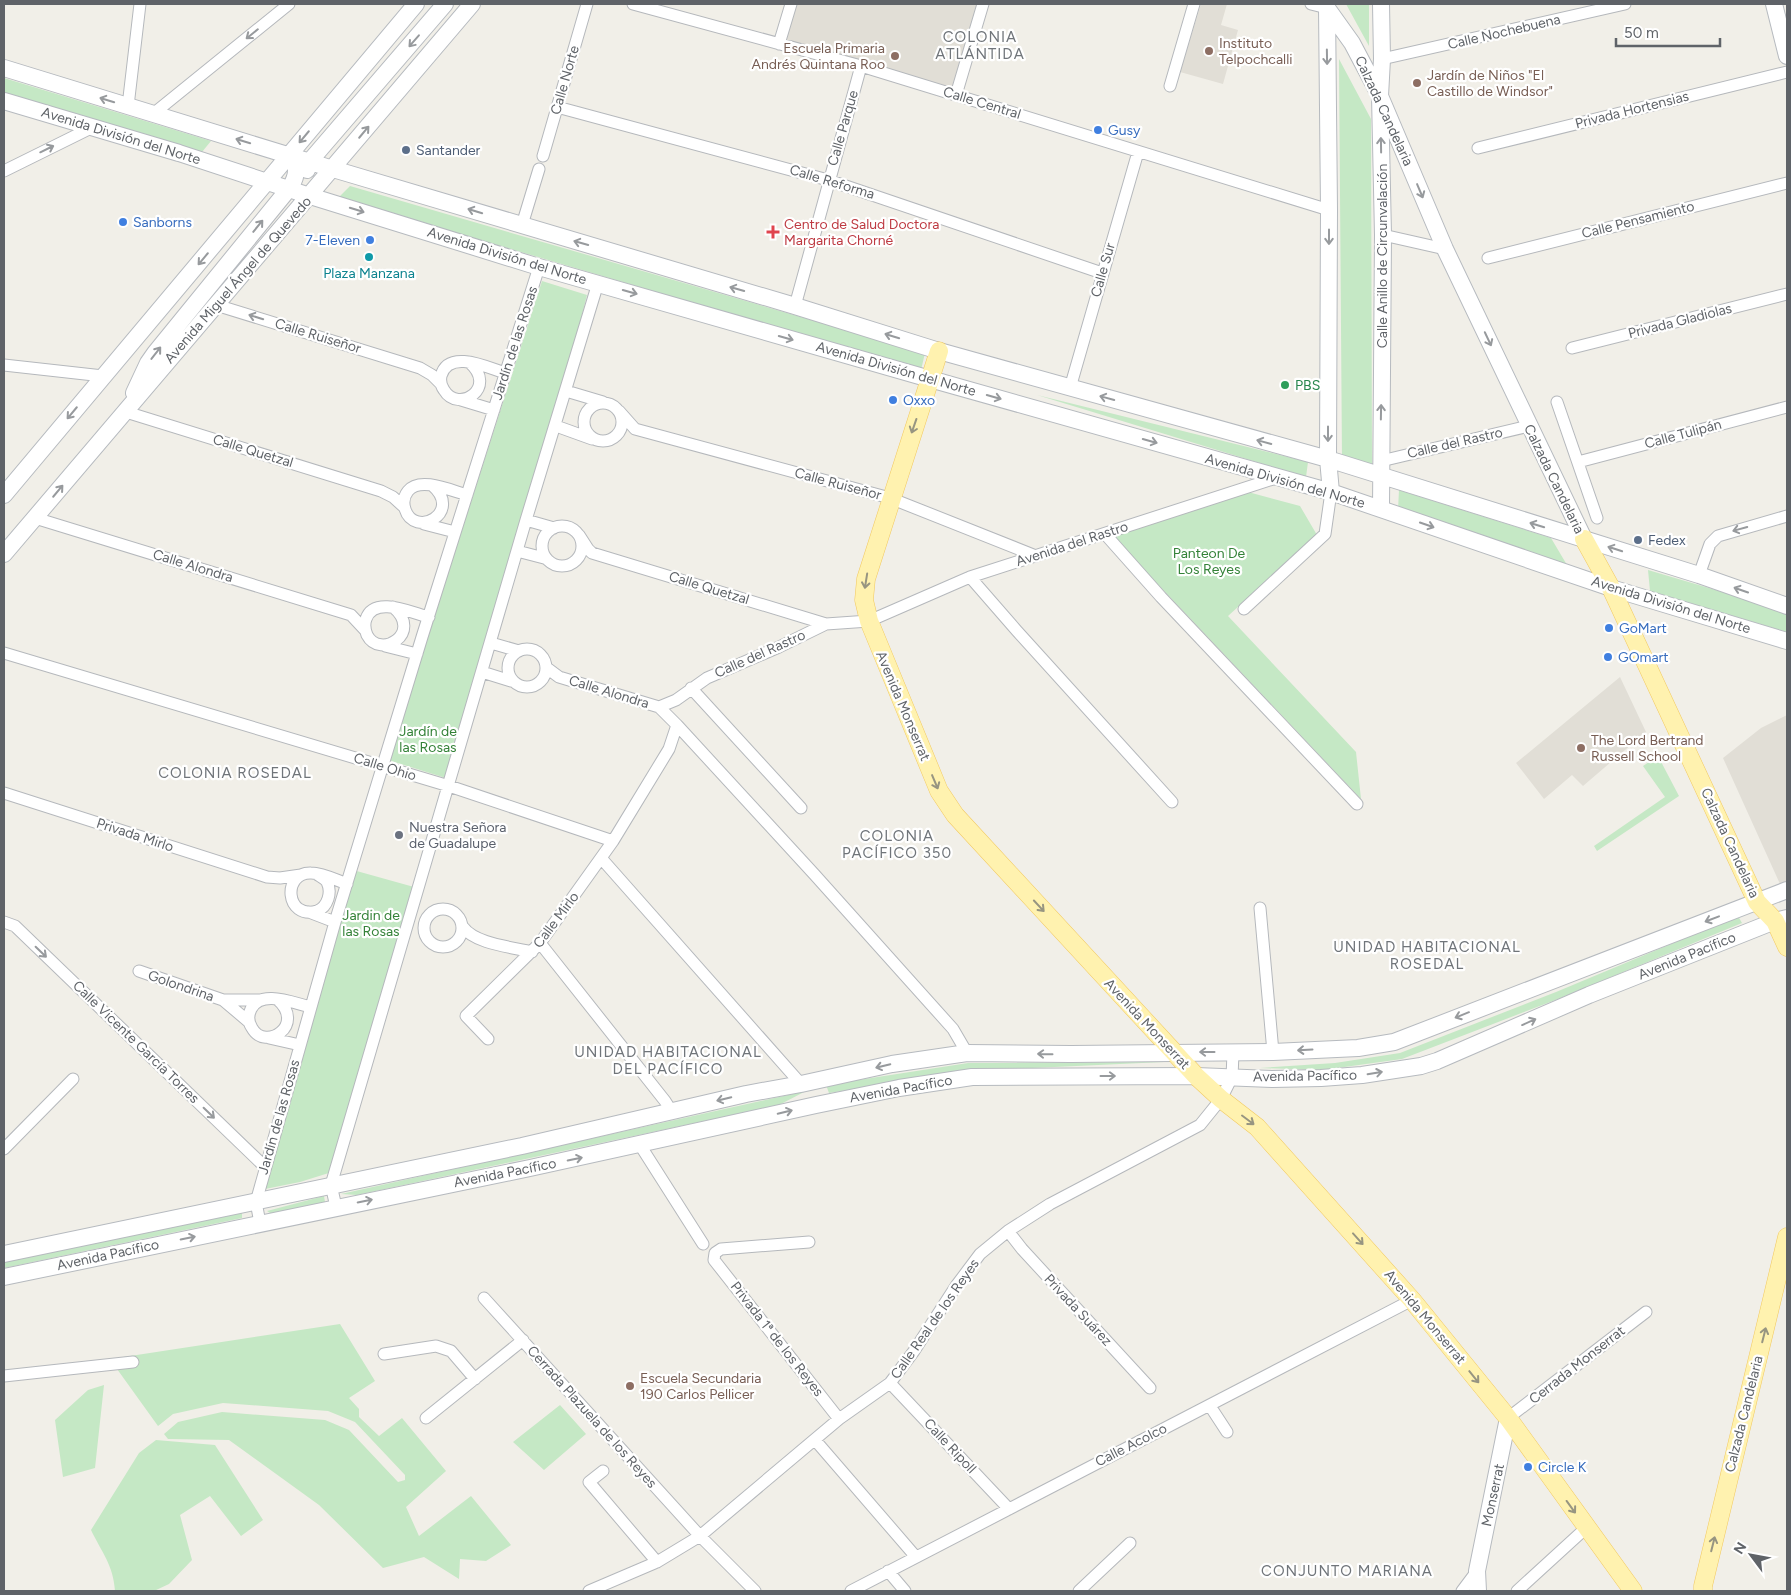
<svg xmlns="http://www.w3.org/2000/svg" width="1791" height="1595" font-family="Figtree,sans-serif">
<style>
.education{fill:#e1ded6}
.green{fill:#c5e8c5}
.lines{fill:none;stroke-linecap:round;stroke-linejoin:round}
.street-casing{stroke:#b5b8bc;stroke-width:13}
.secondary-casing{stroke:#b6babf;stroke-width:18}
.primary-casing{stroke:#f2c960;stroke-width:19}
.street{stroke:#fff;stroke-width:11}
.secondary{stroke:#fff;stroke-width:16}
.primary{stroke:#fff2af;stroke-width:18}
.oneway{stroke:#979a9d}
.oneway2{stroke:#979581}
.education-dot{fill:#8d6e63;stroke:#fff;stroke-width:2}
.shop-dot{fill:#3f7fe0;stroke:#fff;stroke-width:2}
.service-dot{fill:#5c6f8a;stroke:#fff;stroke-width:2}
.health-dot{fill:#e0444e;stroke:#fff;stroke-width:2}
.culture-dot{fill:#0f9aa8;stroke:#fff;stroke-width:2}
.leisure-dot{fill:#2e9e5b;stroke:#fff;stroke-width:2}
.worship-dot{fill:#6b7280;stroke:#fff;stroke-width:2}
.labels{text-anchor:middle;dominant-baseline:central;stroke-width:4.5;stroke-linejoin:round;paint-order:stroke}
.street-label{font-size:14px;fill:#5f6368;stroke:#fff}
.education-label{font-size:14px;fill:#785e54;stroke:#fff;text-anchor:start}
.shop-label{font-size:14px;fill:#366cbe;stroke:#fff;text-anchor:start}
.service-label{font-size:14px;fill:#4e5e75;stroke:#fff;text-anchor:start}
.health-label{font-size:14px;fill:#be3a42;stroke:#fff;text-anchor:start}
.culture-label{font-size:14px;fill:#0d838f;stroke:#fff}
.leisure-label{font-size:14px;fill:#27864d;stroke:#fff;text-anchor:start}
.park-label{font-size:14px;fill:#348238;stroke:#fff}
.worship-label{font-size:14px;fill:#5b616d;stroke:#fff;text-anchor:start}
.neighbourhood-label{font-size:15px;letter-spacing:1px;fill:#70757a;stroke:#fff}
</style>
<rect width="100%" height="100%" fill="#f1efe8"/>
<!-- education -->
<path class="education" d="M791 4H983L955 93 779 44Z
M1201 4H1227L1221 25 1238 30 1223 84 1180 72Z
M1620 677 1646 732 1583 786 1572 775 1544 799 1516 763Z
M1787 715V882L1780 884 1723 758 1761 728Z"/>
<!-- green -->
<path class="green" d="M1346 4H1369V46Z
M1339 59 1371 119 1372 467 1342 460Z
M4 78 211 141 202 152 4 94Z
M350 186 925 353 921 370 338 198Z
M542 281 587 295 564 387 449 779 388 760Z
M1037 395 1308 462 1306 477Z
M1399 490 1551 538 1567 565 1398 510Z
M1248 492 1300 506 1317 535 1228 616 1356 752 1361 799 1112 536Z
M1648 570 1787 611V632L1650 591Z
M1658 756 1679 796 1597 851 1594 846 1665 797 1643 766Z
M353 870 414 887 332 1172 300 1182 265 1189Z
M1738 916 1742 923 1558 999 1402 1059 1323 1070 1260 1068 1335 1063 1400 1053 1556 992Z
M1164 1062 969 1071 829 1093 826 1085 968 1063Z
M806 1091 779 1105 357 1195 341 1194Z
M324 1196 325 1202 273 1215 267 1211Z
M242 1213V1218L4 1268V1262Z
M340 1324 375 1381 349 1398 359 1409V1417L379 1436 402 1418 446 1471 406 1507 419 1536 471 1496 511 1545 486 1561 460 1559 459 1579 424 1557 383 1568 319 1505 229 1440 168 1439 164 1434 178 1422 222 1412 325 1420 349 1430 398 1482 405 1480V1475L355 1422 328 1411 223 1403 173 1414 158 1426 117 1369 104 1360Z
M104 1385 95 1468 63 1477 55 1420 88 1390Z
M560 1405 586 1434 544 1470 513 1442Z
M156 1440 215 1445 263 1520 241 1536 210 1496 180 1515 192 1560 169 1584 154 1591H115C113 1564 102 1553 91 1530L139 1453Z"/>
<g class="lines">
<!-- street casing -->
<g class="street-casing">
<path id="street" d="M633 4 861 66 1329 210
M1311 4 1327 8
M779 44 791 4
M1382 59 1625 4
M1170 86 1194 4
M956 95 983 4
M128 106 140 4
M557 107 828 180 1102 273
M153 114 289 4
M1478 148 1787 72
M543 156 587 4
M4 171 93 127
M522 225 539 169
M1383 235 1445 249
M1488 258 1787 183
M216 305 420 368 432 375 441 384
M795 306 861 66
M1572 348 1787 294
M469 362C499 388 458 414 444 390 441 386 440 381 441 376 448 348 489 368 505 373
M4 365 103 376
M1070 388 1138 152
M566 391 603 402
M461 400 494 410
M1557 402 1597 518
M584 422a19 19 0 1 1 38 0a19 19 0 1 1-38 0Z
M619 411 635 429 890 498 1036 556
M126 412 381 491 393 497 404 507
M556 426 592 439
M1381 461 1529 426
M1578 462 1787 407
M432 485C464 513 414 539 405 509 403 503 404 496 408 491 420 476 452 491 467 495
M35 518 351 615 365 630
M526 520 554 528
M424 524 455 532
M542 546a20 20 0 1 1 40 0a20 20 0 1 1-40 0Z
M1105 534 1161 597 1357 804
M579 535 588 549 592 553 826 624
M517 551 544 558
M1699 575 1710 544 1718 536 1787 516
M970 577 1017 631 1172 802
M393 607C424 633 380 660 367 635 365 630 364 624 366 619 374 595 412 613 429 617
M1244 609 1325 534 1331 492
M491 643 519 651
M385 646 417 654
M508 668a19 19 0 1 1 38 0a19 19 0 1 1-38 0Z
M4 653 449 786 613 841
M482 672 511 681
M691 688 801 808
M659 707 676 700 707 678 779 647 826 624 869 621 970 577 1279 477
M677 725 814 874 953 1029 967 1053
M4 793 267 877 280 878 301 875
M601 858 801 1084
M318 875C321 877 325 879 327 882 332 892 328 907 317 911 285 920 282 872 311 873 323 873 336 880 347 884
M1260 908 1273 1052
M424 928a19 19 0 1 1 38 0a19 19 0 1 1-38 0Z
M309 912 335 922
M4 922 15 926 265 1167
M463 927C475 944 512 947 532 952
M540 943 665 1101 672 1112
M139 971 223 1000 249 1022
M277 999C307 1025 265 1052 252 1028 248 1022 248 1015 251 1009 261 989 293 1003 311 1007
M223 1000H260
M269 1038 300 1045
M488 1039 466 1016 540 943 613 841 669 749 677 725 659 707 559 677 547 668
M640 1145 703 1244
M4 1149 73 1079
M336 1207 331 1185 526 520 598 283
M260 1223 256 1202 335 922 422 637 539 267
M1008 1231 1022 1249 1150 1388
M809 1242 721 1249 715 1253 714 1260 839 1419
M484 1298 700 1536 755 1591
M384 1354 436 1346 451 1351 475 1379
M4 1376 133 1362
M890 1383 1009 1509
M1210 1406 1227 1432
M426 1418 523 1340
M1508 1418 1646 1312
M815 1440 916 1557
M603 1471 589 1482 657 1562
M888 1571 905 1591
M589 1591 657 1562 700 1536 839 1419 890 1383 914 1351 956 1286 980 1254 1008 1231 1050 1204 1200 1125 1221 1099 1232 1077 1233 1053
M851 1591 1412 1300
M1079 1591 1130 1543
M1462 1591 1477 1571
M1517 1591 1586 1528"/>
</g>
<!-- secondary casing -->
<g class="secondary-casing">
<path id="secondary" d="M1774 4 1787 56
M1327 7 1329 210 1328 459 1331 492
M1327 8 1352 43 1380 96 1445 249 1584 539
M4 68 333 169 795 306 939 351 1328 459 1699 575 1787 606
M4 101 179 153 310 196 539 267 930 379 1331 492 1611 588 1787 641
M307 170 310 161 445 4
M134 393 148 363 155 353 291 186C297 176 299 164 289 155
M4 495 416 4
M1381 509 1383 235 1380 96 1382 59 1381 4
M4 554 472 4
M4 1254 522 1146 746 1094 801 1084 892 1064 967 1053 1071 1054 1273 1052 1358 1048 1394 1042 1787 890
M4 1277 530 1168 816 1105 899 1088 972 1077 1196 1076 1272 1079 1321 1078 1362 1075 1421 1066 1437 1061 1589 995 1775 921 1787 918
M1478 1591 1477 1571 1508 1418"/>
</g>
<!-- primary casing -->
<g class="primary-casing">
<path id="primary" d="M939 351 866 579 864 600 869 621 939 791 955 815 1196 1076 1221 1099 1257 1127 1412 1300 1508 1418 1633 1591
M1584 539 1611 588 1757 902 1775 921 1787 947
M1703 1591V1586L1787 1237"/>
</g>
<!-- street -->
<use href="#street" class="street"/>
<!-- secondary -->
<use href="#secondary" class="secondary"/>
<!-- primary -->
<use href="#primary" class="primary"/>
</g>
<!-- one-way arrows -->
<defs><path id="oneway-shaft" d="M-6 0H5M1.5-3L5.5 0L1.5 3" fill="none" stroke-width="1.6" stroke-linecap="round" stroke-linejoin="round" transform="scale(1.25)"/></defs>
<g class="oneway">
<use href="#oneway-shaft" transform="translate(252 34) rotate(141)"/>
<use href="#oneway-shaft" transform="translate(414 41) rotate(131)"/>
<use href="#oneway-shaft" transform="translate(1327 57) rotate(89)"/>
<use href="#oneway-shaft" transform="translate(107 100) rotate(-163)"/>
<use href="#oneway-shaft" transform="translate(364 132) rotate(-50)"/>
<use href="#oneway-shaft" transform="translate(304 137) rotate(130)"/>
<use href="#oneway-shaft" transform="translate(243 141) rotate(-163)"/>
<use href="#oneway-shaft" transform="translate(1381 145) rotate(-91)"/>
<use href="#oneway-shaft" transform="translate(47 149) rotate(-26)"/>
<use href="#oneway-shaft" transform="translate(1420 191) rotate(67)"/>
<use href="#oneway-shaft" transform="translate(357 210) rotate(17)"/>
<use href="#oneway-shaft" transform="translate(475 211) rotate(-163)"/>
<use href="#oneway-shaft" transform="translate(258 226) rotate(-51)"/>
<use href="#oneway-shaft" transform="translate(1329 237) rotate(90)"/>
<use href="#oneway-shaft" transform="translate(581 243) rotate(-164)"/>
<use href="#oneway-shaft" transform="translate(203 259) rotate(130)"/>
<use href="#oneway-shaft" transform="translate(737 289) rotate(-164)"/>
<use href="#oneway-shaft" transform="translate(630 292) rotate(16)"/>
<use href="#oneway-shaft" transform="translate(256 317) rotate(-163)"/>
<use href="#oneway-shaft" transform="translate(892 336) rotate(-163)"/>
<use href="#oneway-shaft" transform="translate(786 338) rotate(16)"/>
<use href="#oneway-shaft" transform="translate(1488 339) rotate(65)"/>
<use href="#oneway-shaft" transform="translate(156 353) rotate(-52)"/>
<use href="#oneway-shaft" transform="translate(994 397) rotate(16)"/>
<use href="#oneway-shaft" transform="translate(1107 398) rotate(-165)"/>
<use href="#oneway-shaft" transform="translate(1381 412) rotate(-89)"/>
<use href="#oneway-shaft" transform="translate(72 413) rotate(130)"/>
<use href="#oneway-shaft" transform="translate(1328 434) rotate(90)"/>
<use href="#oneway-shaft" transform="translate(1150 441) rotate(16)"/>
<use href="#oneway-shaft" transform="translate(1264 442) rotate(-165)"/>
<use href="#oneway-shaft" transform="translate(58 491) rotate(-50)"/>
<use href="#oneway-shaft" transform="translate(1427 525) rotate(19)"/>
<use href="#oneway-shaft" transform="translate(1537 525) rotate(-163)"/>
<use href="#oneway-shaft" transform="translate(1740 529) rotate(165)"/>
<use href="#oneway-shaft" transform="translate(1615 549) rotate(-162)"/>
<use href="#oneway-shaft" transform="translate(1741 590) rotate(-161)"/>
<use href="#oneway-shaft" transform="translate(1712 919) rotate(159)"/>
<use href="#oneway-shaft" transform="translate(41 952) rotate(44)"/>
<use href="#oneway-shaft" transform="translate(1462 1015) rotate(158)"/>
<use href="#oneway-shaft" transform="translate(1529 1022) rotate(-24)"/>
<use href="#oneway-shaft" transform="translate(1305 1050) rotate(177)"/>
<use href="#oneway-shaft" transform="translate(1207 1052) rotate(-180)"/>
<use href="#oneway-shaft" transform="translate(1045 1054) rotate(-179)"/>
<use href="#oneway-shaft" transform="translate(883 1066) rotate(167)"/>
<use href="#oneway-shaft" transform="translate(1375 1073) rotate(-9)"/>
<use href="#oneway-shaft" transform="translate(1108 1076)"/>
<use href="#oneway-shaft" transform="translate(724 1099) rotate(166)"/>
<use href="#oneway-shaft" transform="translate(785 1112) rotate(-13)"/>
<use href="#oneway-shaft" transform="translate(209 1113) rotate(44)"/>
<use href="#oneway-shaft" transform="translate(575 1159) rotate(-12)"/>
<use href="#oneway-shaft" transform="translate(365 1201) rotate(-11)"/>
<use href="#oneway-shaft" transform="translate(188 1238) rotate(-12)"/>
</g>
<g class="oneway2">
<use href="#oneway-shaft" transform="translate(914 426) rotate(109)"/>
<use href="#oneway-shaft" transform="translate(866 581) rotate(99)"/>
<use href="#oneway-shaft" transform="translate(935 782) rotate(67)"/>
<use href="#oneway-shaft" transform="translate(1039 906) rotate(47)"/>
<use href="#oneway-shaft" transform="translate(1248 1120) rotate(37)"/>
<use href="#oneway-shaft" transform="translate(1358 1239) rotate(48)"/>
<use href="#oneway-shaft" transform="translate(1764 1335) rotate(-76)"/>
<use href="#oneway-shaft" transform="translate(1474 1377) rotate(51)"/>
<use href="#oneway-shaft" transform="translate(1571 1507) rotate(54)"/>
<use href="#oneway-shaft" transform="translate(1713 1544) rotate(-76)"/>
</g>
<!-- markers -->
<g class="education-dot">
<circle cx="1209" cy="51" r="5"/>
<circle cx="895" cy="56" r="5"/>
<circle cx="1417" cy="83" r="5"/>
<circle cx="1581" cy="748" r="5"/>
<circle cx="630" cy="1386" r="5"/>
</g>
<g class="shop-dot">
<circle cx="1098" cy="130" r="5"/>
<circle cx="123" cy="222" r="5"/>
<circle cx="370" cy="240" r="5"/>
<circle cx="893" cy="400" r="5"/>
<circle cx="1609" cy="628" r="5"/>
<circle cx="1608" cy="657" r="5"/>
<circle cx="1528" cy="1467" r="5"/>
</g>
<g class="service-dot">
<circle cx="406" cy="150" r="5"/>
<circle cx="1638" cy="540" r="5"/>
</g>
<path class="health-dot" d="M770.5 224.5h5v5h5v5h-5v5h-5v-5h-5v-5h5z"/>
<circle class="culture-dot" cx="369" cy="257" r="5"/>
<circle class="leisure-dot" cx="1285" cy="385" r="5"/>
<circle class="worship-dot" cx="399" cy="835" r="5"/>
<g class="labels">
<!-- street labels -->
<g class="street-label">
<text transform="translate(1504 32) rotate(-13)">Calle Nochebuena</text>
<text transform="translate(565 80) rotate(-74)">Calle Norte</text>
<text transform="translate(982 103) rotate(17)">Calle Central</text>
<text transform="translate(1632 110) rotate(-14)">Privada Hortensias</text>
<text transform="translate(1384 111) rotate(65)">Calzada Candelaria</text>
<text transform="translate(843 128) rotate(-74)">Calle Parque</text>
<text transform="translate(121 136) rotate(17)">Avenida División del Norte</text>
<text transform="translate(832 182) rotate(17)">Calle Reforma</text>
<text transform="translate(1638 220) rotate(-14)">Calle Pensamiento</text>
<text transform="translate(507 256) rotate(17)">Avenida División del Norte</text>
<text transform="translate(1382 256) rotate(-90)">Calle Anillo de Circunvalación</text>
<text transform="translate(1103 270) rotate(-74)">Calle Sur</text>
<text transform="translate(238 280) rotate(-49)">Avenida Miguel Ángel de Quevedo</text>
<text transform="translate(1680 321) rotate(-14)">Privada Gladiolas</text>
<text transform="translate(318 336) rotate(17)">Calle Ruiseñor</text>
<text transform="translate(515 343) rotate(-72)">Jardín de las Rosas</text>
<text transform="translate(896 369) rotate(16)">Avenida División del Norte</text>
<text transform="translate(1683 434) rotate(-15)">Calle Tulipán</text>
<text transform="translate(1455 443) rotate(-13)">Calle del Rastro</text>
<text transform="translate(253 451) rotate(17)">Calle Quetzal</text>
<text transform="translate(1554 479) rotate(64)">Calzada Candelaria</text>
<text transform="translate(1285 481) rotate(16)">Avenida División del Norte</text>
<text transform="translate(838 484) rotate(15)">Calle Ruiseñor</text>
<text transform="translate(1072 544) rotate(-18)">Avenida del Rastro</text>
<text transform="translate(193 566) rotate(17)">Calle Alondra</text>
<text transform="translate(709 588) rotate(17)">Calle Quetzal</text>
<text transform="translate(1671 605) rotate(17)">Avenida División del Norte</text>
<text transform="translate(760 654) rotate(-24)">Calle del Rastro</text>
<text transform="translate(609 692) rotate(17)">Calle Alondra</text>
<text transform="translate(903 706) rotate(67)">Avenida Monserrat</text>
<text transform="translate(385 767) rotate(17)">Calle Ohio</text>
<text transform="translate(135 835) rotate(18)">Privada Mirlo</text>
<text transform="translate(1730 843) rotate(65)">Calzada Candelaria</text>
<text transform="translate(556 920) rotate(-53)">Calle Mirlo</text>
<text transform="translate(1687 956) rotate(-22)">Avenida Pacífico</text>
<text transform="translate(181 986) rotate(19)">Golondrina</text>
<text transform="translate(1147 1024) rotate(47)">Avenida Monserrat</text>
<text transform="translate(136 1042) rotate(44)">Calle Vicente García Torres</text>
<text transform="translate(1305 1076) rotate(-1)">Avenida Pacífico</text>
<text transform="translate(901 1089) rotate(-10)">Avenida Pacífico</text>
<text transform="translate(279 1117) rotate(-74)">Jardín de las Rosas</text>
<text transform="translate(505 1173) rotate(-11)">Avenida Pacífico</text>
<text transform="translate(108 1255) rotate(-12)">Avenida Pacífico</text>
<text transform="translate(1078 1310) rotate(47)">Privada Suárez</text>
<text transform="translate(1425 1317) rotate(50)">Avenida Monserrat</text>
<text transform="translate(935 1319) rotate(-55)">Calle Real de los Reyes</text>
<text transform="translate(777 1339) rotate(52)">Privada 1ª de los Reyes</text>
<text transform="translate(1577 1365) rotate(-38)">Cerrada Monserrat</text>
<text transform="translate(1744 1414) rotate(-76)">Calzada Candelaria</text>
<text transform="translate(592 1417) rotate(48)">Cerrada Plazuela de los Reyes</text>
<text transform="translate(1131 1445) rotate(-27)">Calle Acolco</text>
<text transform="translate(950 1446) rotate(47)">Calle Ripoll</text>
<text transform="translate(1493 1495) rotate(-78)">Monserrat</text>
</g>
<!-- education labels -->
<g class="education-label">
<text x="1219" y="43">Instituto<tspan x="1219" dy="16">Telpochcalli</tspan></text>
<text x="885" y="48" text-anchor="end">Escuela Primaria<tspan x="885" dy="16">Andrés Quintana Roo</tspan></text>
<text x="1427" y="75">Jardín de Niños "El<tspan x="1427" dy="16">Castillo de Windsor"</tspan></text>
<text x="1591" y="740">The Lord Bertrand<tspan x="1591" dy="16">Russell School</tspan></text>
<text x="640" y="1378">Escuela Secundaria<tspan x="640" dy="16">190 Carlos Pellicer</tspan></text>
</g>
<!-- shop labels -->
<g class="shop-label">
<text x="1108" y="130">Gusy</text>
<text x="133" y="222">Sanborns</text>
<text x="360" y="240" text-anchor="end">7-Eleven</text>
<text x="903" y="400">Oxxo</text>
<text x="1619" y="628">GoMart</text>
<text x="1618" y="657">GOmart</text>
<text x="1538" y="1467">Circle K</text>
</g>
<!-- service labels -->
<g class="service-label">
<text x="416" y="150">Santander</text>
<text x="1648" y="540">Fedex</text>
</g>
<!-- health labels -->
<g class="health-label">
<text x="784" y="224">Centro de Salud Doctora<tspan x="784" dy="16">Margarita Chorné</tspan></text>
</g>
<!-- culture labels -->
<g class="culture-label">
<text x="369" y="273">Plaza Manzana</text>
</g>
<!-- leisure labels -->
<g class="leisure-label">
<text x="1295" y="385">PBS</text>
</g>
<!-- park labels -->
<g class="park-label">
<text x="1209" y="553">Panteon De<tspan x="1209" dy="16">Los Reyes</tspan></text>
<text x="428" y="731">Jardín de<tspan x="428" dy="16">las Rosas</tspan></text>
<text x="371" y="915">Jardin de<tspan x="371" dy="16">las Rosas</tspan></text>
</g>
<!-- worship labels -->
<g class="worship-label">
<text x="409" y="827">Nuestra Señora<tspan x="409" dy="16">de Guadalupe</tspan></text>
</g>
<!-- neighbourhood labels -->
<g class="neighbourhood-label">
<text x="980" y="37">COLONIA<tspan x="980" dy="17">ATLÁNTIDA</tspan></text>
<text x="235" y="773">COLONIA ROSEDAL</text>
<text x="897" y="836">COLONIA<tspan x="897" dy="17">PACÍFICO 350</tspan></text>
<text x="1427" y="947">UNIDAD HABITACIONAL<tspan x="1427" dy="17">ROSEDAL</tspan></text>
<text x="668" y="1052">UNIDAD HABITACIONAL<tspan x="668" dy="17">DEL PACÍFICO</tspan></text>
<text x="1347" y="1571">CONJUNTO MARIANA</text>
</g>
</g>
<!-- border -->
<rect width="1791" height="1595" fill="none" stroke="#5f6368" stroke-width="10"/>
<!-- north arrow -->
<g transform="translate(1751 1555) rotate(302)" stroke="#ffffff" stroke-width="4" paint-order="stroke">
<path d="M0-4L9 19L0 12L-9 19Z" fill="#5f6368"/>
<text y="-8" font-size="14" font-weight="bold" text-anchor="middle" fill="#5f6368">N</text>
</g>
<!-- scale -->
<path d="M1616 38v8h104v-8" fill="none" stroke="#5f6368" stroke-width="2.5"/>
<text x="1624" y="38" font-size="15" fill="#5f6368" stroke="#ffffff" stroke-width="4" paint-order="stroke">50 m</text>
</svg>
